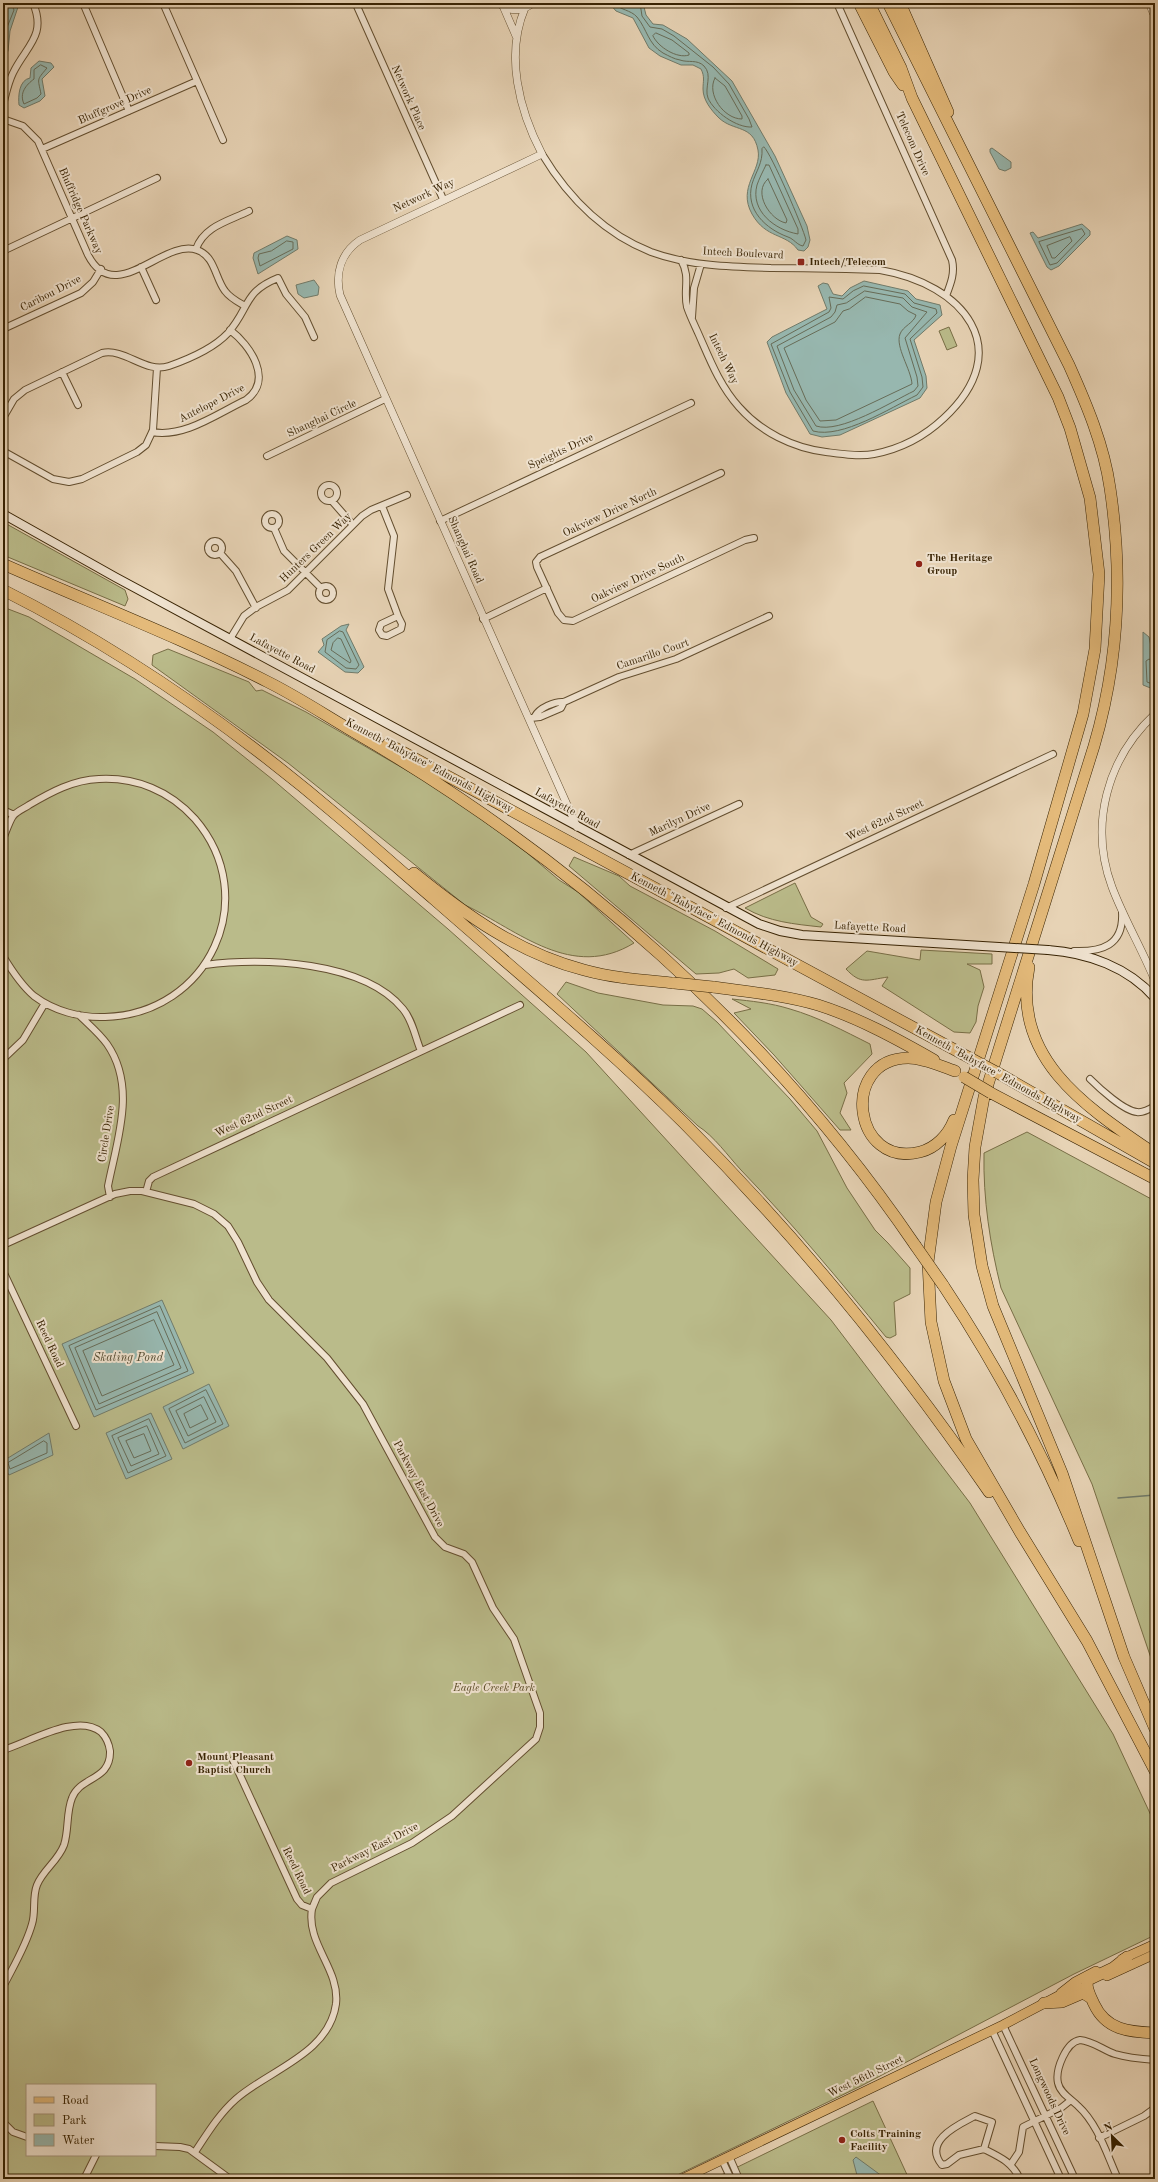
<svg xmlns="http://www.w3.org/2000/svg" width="1158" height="2182" font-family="'Old Standard TT',serif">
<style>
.green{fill:#babb8a;stroke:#786e46;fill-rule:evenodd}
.water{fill:#97b7af;stroke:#717b6a}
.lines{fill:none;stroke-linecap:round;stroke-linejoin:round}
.shore{stroke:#676c58;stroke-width:1}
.stream{stroke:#717b6a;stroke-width:1.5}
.minor-casing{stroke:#634e2f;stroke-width:8}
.tertiary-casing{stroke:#634e2f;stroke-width:8}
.secondary-casing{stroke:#372202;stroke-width:10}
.primary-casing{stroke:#372202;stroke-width:10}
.motorway-casing{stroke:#372202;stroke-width:12}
.minor{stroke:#efe2cf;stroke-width:6}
.tertiary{stroke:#efe2cf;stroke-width:7}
.secondary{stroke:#efe2cf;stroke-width:8}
.primary{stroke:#e4ba7a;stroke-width:9}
.motorway{stroke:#e4ba7a;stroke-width:11}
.secondary-bridge-casing{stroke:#372202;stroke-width:10;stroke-linecap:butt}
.motorway-bridge-casing{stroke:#372202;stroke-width:12;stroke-linecap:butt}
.secondary-bridge{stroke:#efe2cf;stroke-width:8}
.motorway-bridge{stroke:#e4ba7a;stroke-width:11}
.poi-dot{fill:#8f2418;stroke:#efe2cf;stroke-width:1.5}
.labels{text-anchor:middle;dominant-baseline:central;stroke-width:4;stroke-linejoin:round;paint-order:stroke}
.street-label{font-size:11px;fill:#372202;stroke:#efe2cf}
.poi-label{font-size:11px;font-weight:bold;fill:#372202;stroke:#efe2cf;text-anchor:start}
.park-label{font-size:11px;font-style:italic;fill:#584824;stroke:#efe2cf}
.water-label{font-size:12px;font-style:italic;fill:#4f472d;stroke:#efe2cf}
</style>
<rect width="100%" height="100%" fill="#e7d3b5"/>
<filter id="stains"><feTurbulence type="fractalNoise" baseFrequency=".005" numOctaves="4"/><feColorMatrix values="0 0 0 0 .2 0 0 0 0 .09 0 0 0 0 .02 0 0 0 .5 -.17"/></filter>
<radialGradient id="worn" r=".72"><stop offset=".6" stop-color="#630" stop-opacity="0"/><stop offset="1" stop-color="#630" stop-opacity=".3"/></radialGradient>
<!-- green -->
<path class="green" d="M949 327 957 346 947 350 939 331Z
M3 522 125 590 128 599 125 606 3 555Z
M3 607 29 617 135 679 213 732 272 779 448 929 586 1052 831 1320 970 1503 1113 1734 1155 1824V1935L1074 1974 861 2086 669 2179H3ZM27 2085H155V2155H27Z
M168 649 249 682 256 691 262 690 306 712 444 792 526 852 559 880 578 892 634 943C572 981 519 931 465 905L288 763 152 665 153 655Z
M574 857 619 876 630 886 715 931 778 969 775 975 748 978 734 969 719 973 696 974 569 866Z
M795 883 811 917 823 924 821 927C794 924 769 922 745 908Z
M921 950 992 954V964H967L980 970 984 987 978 1006 976 1022 970 1033 954 1032 882 986 888 977C867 980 861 985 846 969L867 951 920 960Z
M566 982 598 993 663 1005 693 1006 702 1009 717 1022 790 1099 817 1131 847 1188 875 1230 888 1243 910 1268V1294L894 1302 896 1335 890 1338 886 1337C839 1280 792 1223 741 1170 728 1156 714 1136 698 1126L557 994Z
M732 999C751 1001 771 1003 790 1009 818 1017 844 1031 870 1044L872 1054 844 1083 847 1093 840 1113 851 1130H840L774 1055 734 1013 751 1009Z
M1027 1132 1155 1201V1670L1092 1484 1001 1288C990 1244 983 1199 984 1153Z
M873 2101 909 2179H713Z"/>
<!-- water -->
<path class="water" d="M3 3H13L18 7 10 31 8 51 3 59Z
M609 3H643L646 15 653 24 663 25 687 39 732 81 775 156 807 226 810 240 808 247 804 251 798 250C786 233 766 239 752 214 737 187 762 171 758 150 753 124 734 132 719 118 711 110 703 100 703 89 703 81 705 77 701 69L693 65H681L660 56 649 48 633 18 616 11Z
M39 61 51 63 54 67 42 79 45 96 40 101 24 108 19 105C18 96 19 80 30 78L31 68Z
M992 148 1011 162V168L1005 171 999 169 990 152V149Z
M1082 224 1090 231V235L1059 266 1051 270 1047 267 1030 233 1033 232 1038 238Z
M287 236 297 240 298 249 258 274 253 258 254 253Z
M314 280 319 287 318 295 304 298 298 294 296 285Z
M864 281 908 291 916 299 940 305 942 315 914 340 926 376 927 388 920 398 840 435 822 437 810 434 786 393 767 342 772 337 827 309 818 286 823 283 828 284 833 294 842 296 850 288Z
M349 624 346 630 364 667 358 673 345 672 318 652 324 645 322 639 341 626Z
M1143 632 1149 637 1155 665 1153 689 1143 685Z
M162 1300 194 1373 94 1417 62 1344Z
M209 1384 229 1426 183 1449 163 1407Z
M151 1413 172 1459 126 1479 106 1433Z
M49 1433 53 1455 9 1475 3 1466V1461Z
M856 2157 886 2179H858L853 2160Z"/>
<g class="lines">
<!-- shore -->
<path class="shore" d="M613 3C620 10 631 10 637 17 647 29 648 44 663 53 669 56 674 59 680 60 688 63 697 59 704 66 713 75 704 88 708 98 714 112 737 128 752 127L749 119 729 84 713 67 674 36 662 29 650 27 642 16 640 3
M656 33 672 40 689 53V55C677 59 658 47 653 36Z
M3 52 6 30 14 10 11 3
M41 65 47 68C36 81 38 78 41 94L37 98 24 104C19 93 26 85 34 79V70Z
M715 78 725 86 742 116V119C724 119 706 94 715 78Z
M764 147C771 153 803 227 806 240L803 246C797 245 794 239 788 237 766 229 745 210 752 184 756 171 763 163 762 149Z
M766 165H769L798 229V234C775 230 750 211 757 185 759 179 763 171 766 165Z
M768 179 787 220 786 223C770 220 752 192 768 179Z
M1082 229 1085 234 1057 263 1050 265 1039 242Z
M1070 237 1072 241 1055 258H1052L1047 246Z
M287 241 293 242V249L260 266 258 258 259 254 271 251Z
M864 286 905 294 914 303 936 309 937 313 910 339 922 377 923 387 917 395C890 408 842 439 813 431L790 392 771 344 829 312 831 308 829 297 843 299 853 291Z
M865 291 903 298 912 307 927 312 905 338 917 377 918 386 914 391C891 402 840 434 816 426L794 390 777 346 831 317 835 312 837 305 846 303Z
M866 297 900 304 908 311 916 315C914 323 903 326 900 334 895 347 911 369 912 384L836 420 820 421 806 400 784 348 835 322 843 311 849 309Z
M340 631 343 632 359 665 356 669 346 668 325 652 327 640Z
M338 638 341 639 351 661 350 663 331 650 333 643Z
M1155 662 1149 659 1146 661 1147 682 1155 685
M160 1306 188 1371 96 1410 69 1346Z
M157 1312 181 1368 99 1404 75 1348Z
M154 1320 174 1365 102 1396 83 1351Z
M206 1390 223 1424 185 1443 169 1409Z
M204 1397 216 1422 188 1436 176 1411Z
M201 1405 208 1419 190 1428 184 1414Z
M149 1419 166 1456 128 1473 112 1436Z
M147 1426 159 1454 131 1466 118 1438Z
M144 1434 151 1451 134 1458 126 1441Z
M44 1441 47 1443V1453L10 1469 8 1463Z"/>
<!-- stream -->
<path class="stream" d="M1118 1498 1155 1495"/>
<!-- minor casing -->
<g class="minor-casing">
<path id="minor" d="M83 3 129 111
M163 3 223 140
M837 3 952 260C955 273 951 283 946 296
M356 4 443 199
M3 105C6 94 8 83 13 73 26 46 47 36 33 3
M3 119 23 126 38 141 88 255C115 308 163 238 197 250 215 256 215 278 225 291 230 298 238 302 245 306
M42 149 197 81
M542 154C568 197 603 233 651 252 689 266 731 267 771 268 807 268 844 269 880 270 963 284 1018 349 944 418 925 436 900 449 874 454 859 457 841 454 826 452 793 448 761 432 739 407 720 386 710 360 699 335 695 326 690 316 687 307 683 289 691 277 681 260
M196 249C204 226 229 221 249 211
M3 251 157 178
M141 267 156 300
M692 317 694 288 701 264
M3 329 81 293 93 282 101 269
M62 372 78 405
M3 418 14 399 25 390 102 353C126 348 145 374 169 366 189 359 214 348 228 333 250 308 243 292 278 278L286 294 305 317 314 337
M152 432C185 438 218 413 246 400 274 380 250 345 230 330
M3 451 53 479 69 482 82 479 137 452 146 445 153 430 157 368
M267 456 385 399
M721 473 540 557 536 562 537 567 558 613 564 620 573 621 745 540 754 538
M321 493a8 8 0 1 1 16 0a8 8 0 1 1-16 0Z
M332 501 353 525
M382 506 394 536 388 589 398 616
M265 521a7 7 0 1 1 14 0a7 7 0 1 1-14 0Z
M440 521 691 403
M274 528 284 551 321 588
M208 548a7 7 0 1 1 14 0a7 7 0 1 1-14 0Z
M220 553 236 571 256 608
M319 593a7 7 0 1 1 14 0a7 7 0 1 1-14 0Z
M398 616 402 624 401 629 387 636 382 635 379 630 381 624Z
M483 619 547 588
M230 639 244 616 256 607 288 590 362 516 371 510 407 495
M535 716C539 708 555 701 564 702L619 677 676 659 769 616
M531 718 540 717 561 708 564 702
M3 810 14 815
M3 839C6 832 9 822 13 816 17 811 25 808 29 805 51 792 73 780 99 779 136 777 170 791 195 819 263 898 209 1014 105 1017 80 1018 54 1011 34 996 21 985 12 971 3 956
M629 855 739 804
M726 908 1053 754
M1074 951C1101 952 1124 946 1122 912
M205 965C262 957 364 961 403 1009 413 1021 415 1037 421 1051
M79 1015C88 1024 99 1033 107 1044 137 1087 117 1140 108 1186L110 1197
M3 1059 23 1040 45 1003
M1090 1079C1099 1088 1124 1111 1137 1112 1143 1113 1150 1109 1155 1106
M146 1192 149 1181 153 1177 520 1005
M3 1245 115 1194 130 1191H142L194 1204 214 1214 228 1226 238 1242 257 1282 269 1300 327 1358 363 1404 435 1537 445 1547 464 1554 472 1562 493 1608 514 1639 540 1713V1727L536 1739 452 1816 412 1843 331 1883 317 1897 312 1909
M3 1271 76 1426
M3 1750C28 1743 77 1712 101 1732 106 1737 109 1744 110 1751 111 1781 80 1776 72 1798 66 1813 69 1830 64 1845 58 1861 43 1870 37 1885 32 1897 36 1912 32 1924 26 1946 13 1967 3 1987
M1003 2025 1075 2179
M992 2030 1061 2179
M975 2116 992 2122 984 2149 959 2155 947 2164 942 2165C922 2141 958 2125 975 2116Z
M3 2122 13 2132 27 2137
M1099 2138 1144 2116 1155 2108
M155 2146 180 2147 189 2149 230 2179
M984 2149C1000 2157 1012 2162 1020 2179
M195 2152C207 2134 219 2114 236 2099 269 2070 329 2054 336 2004 340 1969 306 1944 312 1909L302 1905 297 1899 233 1760
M729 2156 739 2179
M722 2160 731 2179
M1011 2164 1019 2152 1023 2127 1061 2108 1071 2100
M84 2179 96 2155
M1118 2179C1107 2155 1098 2124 1078 2106 1071 2099 1060 2093 1058 2083 1055 2070 1066 2042 1080 2040 1093 2041 1103 2050 1115 2054 1128 2058 1141 2059 1155 2060
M1154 2179 1155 2178"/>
</g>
<!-- tertiary casing -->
<g class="tertiary-casing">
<path id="tertiary" d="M499 3C509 12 522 12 533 3
M1149 3 1155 17
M503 6 516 36
M525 8C505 55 519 110 542 154L360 240C341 253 335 273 340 295L577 827
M1155 714C1107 758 1089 825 1112 887 1124 919 1142 949 1155 981"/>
</g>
<!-- secondary casing -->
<g class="secondary-casing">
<path id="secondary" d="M3 514 115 577 759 924 780 931 802 935 999 947
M1048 950C1088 953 1128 967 1155 998"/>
</g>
<!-- primary casing -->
<g class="primary-casing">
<path id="primary" d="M1122 1959 1155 1944
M1107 1976 1155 1954
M1061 1993 1075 1982 1096 1971
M682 2179 1003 2025 1060 1995 1083 1988"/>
</g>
<!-- motorway casing -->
<g class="motorway-casing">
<path id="motorway" d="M859 3 894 72 903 85
M869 3 901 68 912 98 1058 397 1070 428 1090 498 1099 574 1095 649 1083 714 1034 884 951 1146 936 1202 928 1262 931 1322 944 1381 966 1439 1020 1532 1087 1641 1155 1771
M888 3 1069 365C1086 403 1104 445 1110 488 1123 575 1119 661 1094 746L984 1097 975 1147 973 1180 974 1215 982 1266 993 1306 1062 1473 1124 1657 1155 1729
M900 3 948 112
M3 564C91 603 182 638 268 682 296 696 322 713 349 729 572 858 769 1031 915 1245
M3 590C124 651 236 729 339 817 371 844 403 873 436 901 519 974 604 1044 683 1122 797 1236 898 1360 989 1492
M388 744 970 1058
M414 873C466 915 518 953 584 970 613 978 643 980 674 983
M1029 967C1011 1060 1089 1109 1155 1154
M713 987C749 992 784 995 818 1005 859 1018 897 1039 934 1060
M998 1073 1155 1163
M991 1093 1155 1179
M954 1120C948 1135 936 1148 920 1152 853 1169 839 1059 908 1058 924 1058 940 1066 955 1071
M943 1285C997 1366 1042 1451 1079 1541
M1127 1957 1113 1968 1090 1979 1087 1983C1087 1991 1091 1997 1094 2004 1106 2030 1129 2032 1155 2033
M1044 2003 1062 2002 1083 1993 1091 1998"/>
</g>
<!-- minor -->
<use href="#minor" class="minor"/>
<!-- tertiary -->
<use href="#tertiary" class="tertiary"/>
<!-- secondary -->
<use href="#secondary" class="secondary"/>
<!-- primary -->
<use href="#primary" class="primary"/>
<!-- motorway -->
<use href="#motorway" class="motorway"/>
<!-- secondary-bridge casing -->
<g class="secondary-bridge-casing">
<path id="secondary-bridge" d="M999 947 1048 950"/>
</g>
<!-- motorway-bridge casing -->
<g class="motorway-bridge-casing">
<path id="motorway-bridge" d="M674 983 713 987
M970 1058 998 1073
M964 1077 991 1093
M915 1245 943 1285"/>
</g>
<!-- secondary-bridge -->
<use href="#secondary-bridge" class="secondary-bridge"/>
<!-- motorway-bridge -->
<use href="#motorway-bridge" class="motorway-bridge"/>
</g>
<!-- markers -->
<g class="poi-dot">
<rect x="797" y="258" width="8" height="8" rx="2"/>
<circle cx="919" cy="564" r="4"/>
<circle cx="189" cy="1763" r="4"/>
<circle cx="842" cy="2140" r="4"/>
</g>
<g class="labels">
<!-- street labels -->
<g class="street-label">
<text transform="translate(408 98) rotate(66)">Network Place</text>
<text transform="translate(115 106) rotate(-24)">Bluffgrove Drive</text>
<text transform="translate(912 144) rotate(66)">Telecom Drive</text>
<text transform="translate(424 196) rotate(-25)">Network Way</text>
<text transform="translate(80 211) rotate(66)">Bluffridge Parkway</text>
<text transform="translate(743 254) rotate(3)">Intech Boulevard</text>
<text transform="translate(51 294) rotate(-27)">Caribou Drive</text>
<text transform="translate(723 359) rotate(64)">Intech Way</text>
<text transform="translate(212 404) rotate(-27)">Antelope Drive</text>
<text transform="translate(322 419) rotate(-25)">Shanghai Circle</text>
<text transform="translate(561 452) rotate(-25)">Speights Drive</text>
<text transform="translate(610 513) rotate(-25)">Oakview Drive North</text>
<text transform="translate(316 548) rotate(-44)">Hunters Green Way</text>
<text transform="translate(465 550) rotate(66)">Shanghai Road</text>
<text transform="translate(638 579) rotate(-25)">Oakview Drive South</text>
<text transform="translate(282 654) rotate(28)">Lafayette Road</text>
<text transform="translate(653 655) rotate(-19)">Camarillo Court</text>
<text transform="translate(429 766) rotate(28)">Kenneth "Babyface" Edmonds Highway</text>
<text transform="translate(567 809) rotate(29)">Lafayette Road</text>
<text transform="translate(680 820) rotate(-25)">Marilyn Drive</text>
<text transform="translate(885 821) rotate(-25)">West 62nd Street</text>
<text transform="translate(714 920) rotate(28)">Kenneth "Babyface" Edmonds Highway</text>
<text transform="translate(870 928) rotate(3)">Lafayette Road</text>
<text transform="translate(998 1075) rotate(29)">Kenneth "Babyface" Edmonds Highway</text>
<text transform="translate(254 1117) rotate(-25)">West 62nd Street</text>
<text transform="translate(107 1134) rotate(-81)">Circle Drive</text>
<text transform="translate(49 1344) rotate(65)">Reed Road</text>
<text transform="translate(418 1484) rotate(62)">Parkway East Drive</text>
<text transform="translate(375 1848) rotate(-27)">Parkway East Drive</text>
<text transform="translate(296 1871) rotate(64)">Reed Road</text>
<text transform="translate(866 2077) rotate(-26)">West 56th Street</text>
<text transform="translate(1049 2097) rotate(65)">Longwoods Drive</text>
</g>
<!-- poi labels -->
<g class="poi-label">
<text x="809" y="262">Intech/Telecom</text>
<text x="927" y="558">The Heritage<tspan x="927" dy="13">Group</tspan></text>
<text x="197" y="1757">Mount Pleasant<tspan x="197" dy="13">Baptist Church</tspan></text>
<text x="850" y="2134">Colts Training<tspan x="850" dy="13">Facility</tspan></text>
</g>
<!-- park labels -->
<g class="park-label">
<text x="494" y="1688">Eagle Creek Park</text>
</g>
<!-- water labels -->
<g class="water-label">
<text x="128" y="1358">Skating Pond</text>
</g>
</g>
<!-- margin -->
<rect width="1158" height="2182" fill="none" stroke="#e7d3b5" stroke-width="16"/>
<rect x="4" y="4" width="1150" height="2174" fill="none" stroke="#372202" stroke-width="2"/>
<rect x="8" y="8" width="1142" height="2166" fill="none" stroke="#372202"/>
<!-- legend -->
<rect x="26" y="2084" width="130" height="72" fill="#efe2cf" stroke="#a5957d"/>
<rect x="34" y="2097" width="20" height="6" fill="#e4ba7a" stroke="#a5957d"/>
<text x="62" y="2104" font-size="12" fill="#372202">Road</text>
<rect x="34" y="2114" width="20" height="12" fill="#babb8a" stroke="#a5957d"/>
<text x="62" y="2124" font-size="12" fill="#372202">Park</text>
<rect x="34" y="2134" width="20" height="12" fill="#97b7af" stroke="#a5957d"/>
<text x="62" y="2144" font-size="12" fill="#372202">Water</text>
<!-- north arrow -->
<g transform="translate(1112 2136) rotate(336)" stroke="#efe2cf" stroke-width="3" paint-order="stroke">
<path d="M0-3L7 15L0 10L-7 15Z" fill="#372202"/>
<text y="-6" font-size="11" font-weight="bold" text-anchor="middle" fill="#372202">N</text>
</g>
<rect width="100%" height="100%" filter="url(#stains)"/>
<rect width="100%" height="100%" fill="url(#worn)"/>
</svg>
